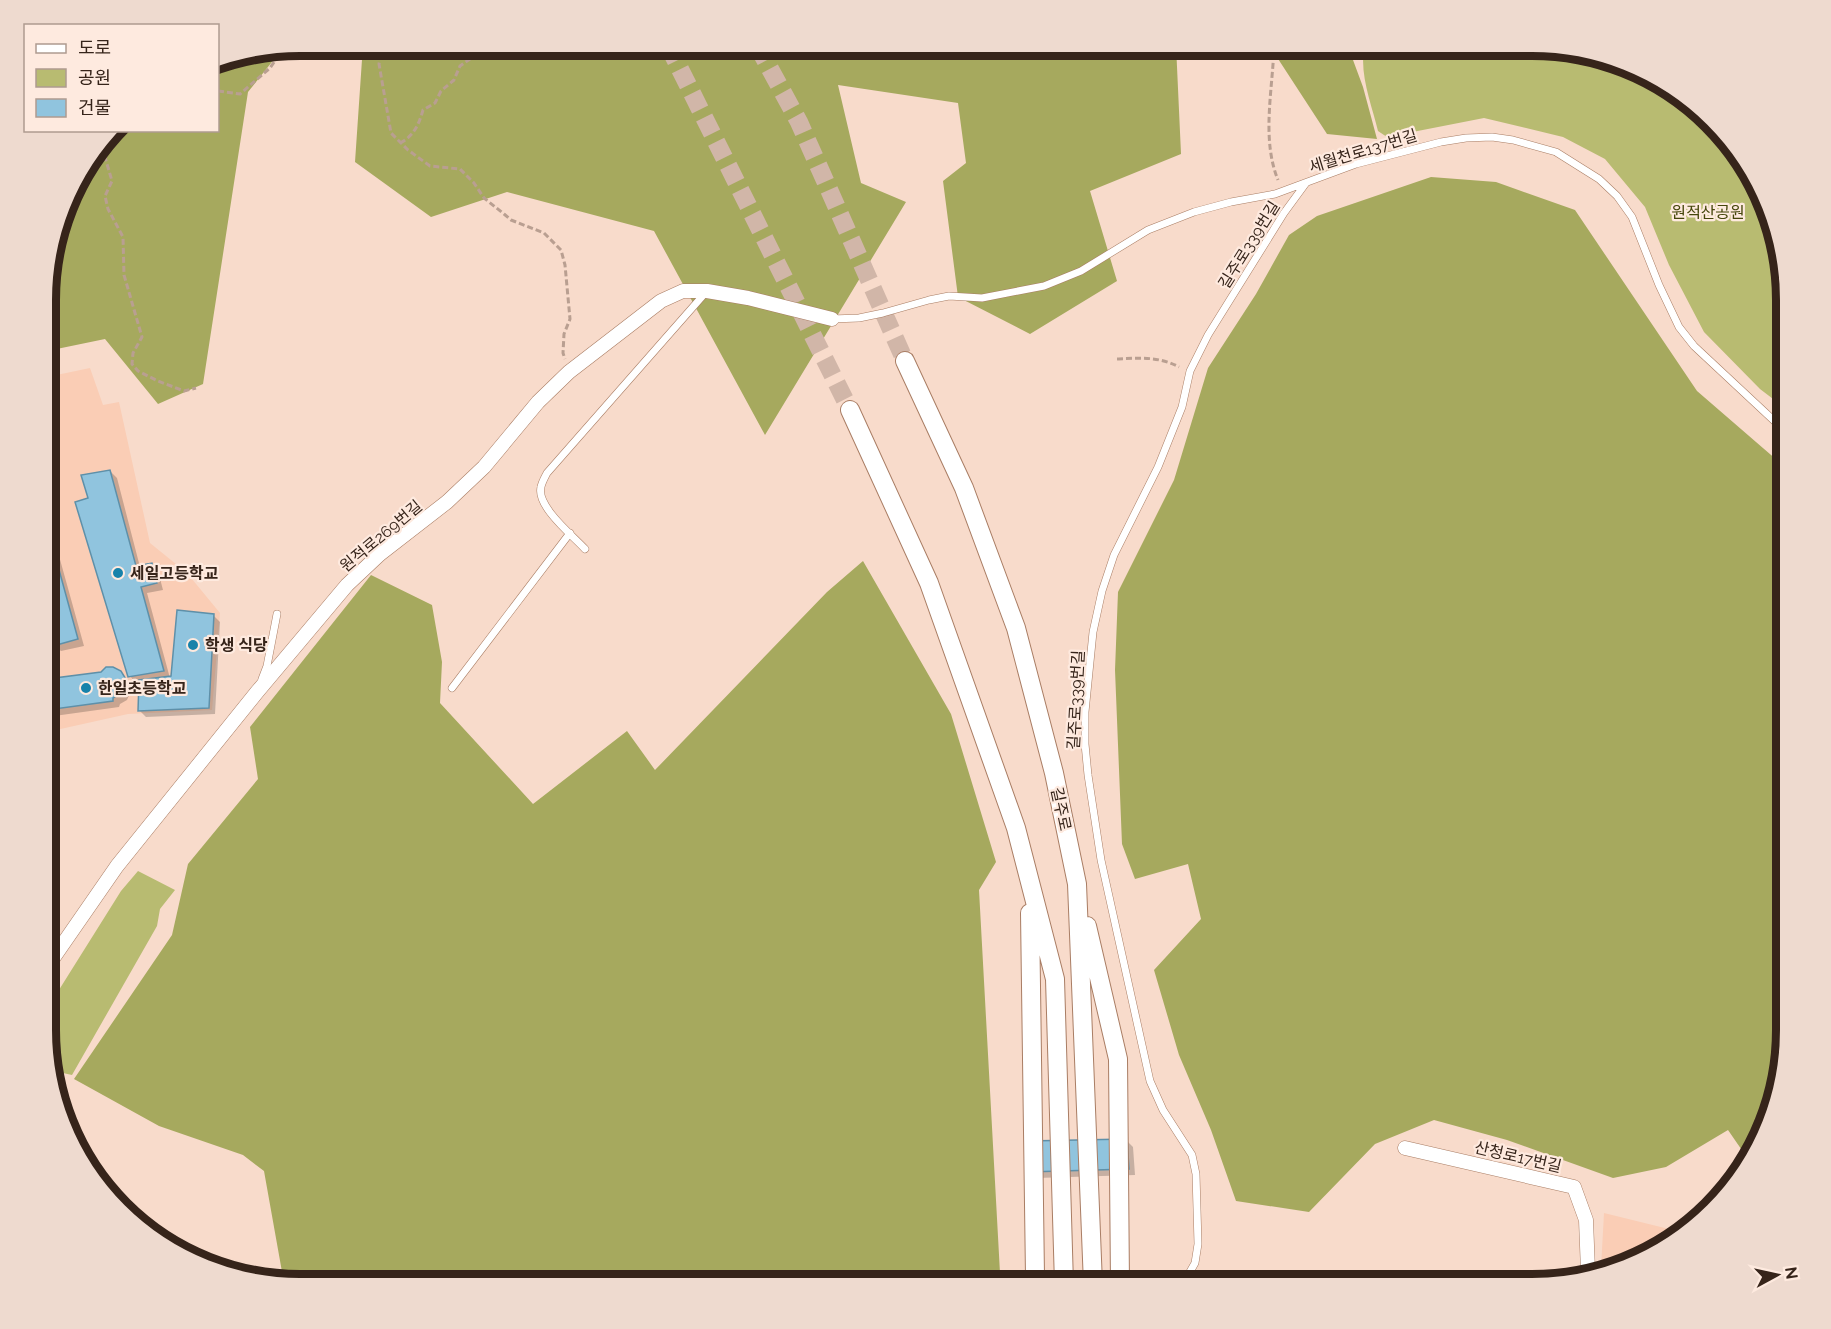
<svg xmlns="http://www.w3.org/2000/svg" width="1831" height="1329" font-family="Raleway,'Noto Sans KR',sans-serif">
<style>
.built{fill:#facdb5}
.green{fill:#b8bb71}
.forest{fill:#a6a95e}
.shadow{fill:#0003}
.building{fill:#90c4de;stroke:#5e90a9;stroke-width:1.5}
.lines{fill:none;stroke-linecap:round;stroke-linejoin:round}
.secondary-tunnel{stroke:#d1b6a8;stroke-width:18;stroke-dasharray:18 9;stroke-linecap:butt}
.service-casing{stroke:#a97d64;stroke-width:8}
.minor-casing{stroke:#a97d64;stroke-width:15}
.secondary-casing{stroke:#a97d64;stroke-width:20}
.path{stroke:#b99f91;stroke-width:3;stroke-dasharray:6 3;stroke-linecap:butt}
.service{stroke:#fff;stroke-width:7}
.minor{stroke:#fff;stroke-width:14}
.secondary{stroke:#fff;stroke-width:18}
.poi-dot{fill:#1782aa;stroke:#feeadf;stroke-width:2}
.labels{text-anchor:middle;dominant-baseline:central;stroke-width:4.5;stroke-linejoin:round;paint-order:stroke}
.street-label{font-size:16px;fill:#36241a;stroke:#feeadf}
.park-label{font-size:16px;fill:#45460b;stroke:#feeadf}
.poi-label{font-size:16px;font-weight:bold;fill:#36241a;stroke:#feeadf;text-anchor:start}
.rim{fill:none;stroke:#36241a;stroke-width:8}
</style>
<rect width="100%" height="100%" fill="#f8dbcb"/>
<!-- built -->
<path class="built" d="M90 368 103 405 119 402 150 543 187 573 220 613 212 710 128 714 47 732V377Z
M1604 1213 1677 1231 1645 1258 1601 1268Z"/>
<!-- green -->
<path class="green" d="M1365 45 1548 46 1629 64 1687 98 1760 186 1785 283V408L1760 389 1704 332 1669 265 1645 207 1605 159 1563 137 1484 118 1387 137 1378 131C1372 105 1358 72 1365 45Z
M138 871 175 890 160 909 157 926 72 1075 49 1070 47 1063V1009L121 891Z"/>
<!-- forest -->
<path class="forest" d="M363 45H1176L1181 154 1090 191 1117 281 1030 334 958 297 943 181 966 163 958 103 838 85 861 183 906 202 765 435 654 231 507 192 431 217 355 162Z
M1269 45H1357L1353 60 1363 87 1377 139 1327 134Z
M283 48 248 92 203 384 158 404 105 339 47 351V266L71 186 114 131 218 130V61Z
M1431 177 1496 182 1575 210 1697 391 1785 467V1046L1767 1127 1748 1159 1728 1130 1666 1167 1613 1178 1507 1140 1434 1120 1375 1144 1309 1212 1236 1201 1211 1130 1179 1055 1154 970 1201 919 1188 864 1135 879 1122 844 1115 670 1118 592 1174 480 1208 368 1256 294 1289 235 1317 216Z
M863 561 951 714 996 862 979 890 1000 1273 996 1284 284 1283 264 1171 243 1155 159 1126 74 1079 172 935 188 864 258 779 250 727 371 575 432 605 442 662 440 703 533 804 627 731 655 770 827 592Z"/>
<!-- shadow -->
<path class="shadow" d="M110 471 117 478 140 567 152 565 158 571 163 590 147 593 171 682 213 615 220 622 215 714 146 717 139 710 141 682 136 683 130 676 90 500Z
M47 523 51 527 84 646 61 651 54 645 47 619Z
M120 672 132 688 127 700 120 704 119 707 47 717V681Z
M1126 1140 1133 1147 1135 1175 1037 1178 1030 1171Z"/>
<!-- building -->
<path class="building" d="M110 470 136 566 152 563 157 583 141 587 164 671 128 677 75 502 88 498 81 475Z
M47 526 78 639 53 646 47 625Z
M177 610 214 614 209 708 138 711 139 680 171 676Z
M106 667H113L121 671 127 681 126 686 120 694 113 698V701L47 710V679L101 672Z
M1127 1139 1129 1169 1028 1172V1141Z"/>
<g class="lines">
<!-- secondary-tunnel -->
<path class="secondary-tunnel" d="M668 45 850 410
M757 45 799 122 905 361"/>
<!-- service casing -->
<g class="service-casing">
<path id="service" d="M832 319 859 318 883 313 929 300 949 296 982 298 1044 286 1081 271 1148 230 1194 212 1231 202 1275 194 1356 164 1441 142 1466 138 1492 137 1513 140 1556 152 1599 179 1617 196 1632 217 1659 285 1679 327 1694 346 1785 431
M585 549C572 535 536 506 541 487 542 482 545 477 547 473L707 291
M262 679 267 666 277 614
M452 688 570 533
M1183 1284 1195 1263 1198 1244 1196 1174 1192 1155 1163 1110 1150 1081 1101 860 1088 775 1085 744V712L1093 632 1102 591 1114 555 1158 467 1182 407 1190 371 1208 335 1284 213 1306 183"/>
</g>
<!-- minor casing -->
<g class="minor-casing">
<path id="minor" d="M47 967 117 866 257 692 347 585 380 554 447 502 484 467 538 402 569 372 661 301 683 291H707L748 298 832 319
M1405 1148 1574 1187 1586 1220 1588 1271"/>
</g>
<!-- secondary casing -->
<g class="secondary-casing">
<path id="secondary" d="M905 361 964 488 1016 628 1054 773 1077 884 1093 1284
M850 410 929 583 1016 828 1055 979 1064 1284
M1030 913 1035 1276 1038 1284
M1087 926 1118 1059 1120 1284"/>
</g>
<!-- path -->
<path class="path" d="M383 45 379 64 391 133 408 150 430 166 460 169 474 183 484 198 504 214 511 220 544 233 561 250 565 265 570 319 564 334 563 353 565 359
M1274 45C1273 89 1261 138 1278 180
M218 91 240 94 270 68 281 52 288 47
M400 143C414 136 419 124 423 110L435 103 441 91 454 80 460 66 490 45
M102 147 112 181 105 196 108 209 123 237 124 275 142 337 133 353 132 364 138 371 158 381 184 391 196 388
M1117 359C1138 358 1159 356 1179 367"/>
<!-- service -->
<use href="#service" class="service"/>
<!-- minor -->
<use href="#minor" class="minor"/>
<!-- secondary -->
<use href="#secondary" class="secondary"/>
</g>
<!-- markers -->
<g class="poi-dot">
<circle cx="118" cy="573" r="6"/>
<circle cx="193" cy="645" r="6"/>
<circle cx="86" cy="688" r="6"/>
</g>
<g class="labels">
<!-- street labels -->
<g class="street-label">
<text transform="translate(1363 151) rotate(-17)">세월천로137번길</text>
<text transform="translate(1249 245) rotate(-58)">길주로339번길</text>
<text transform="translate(381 536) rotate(-40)">원적로269번길</text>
<text transform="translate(1076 700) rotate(-87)">길주로339번길</text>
<text transform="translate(1061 809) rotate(78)">길주로</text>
<text transform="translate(1518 1157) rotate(13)">산청로17번길</text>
</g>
<!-- park labels -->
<g class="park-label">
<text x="1708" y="212">원적산공원</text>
</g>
<!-- poi labels -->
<g class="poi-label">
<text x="130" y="573">세일고등학교</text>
<text x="205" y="645">학생 식당</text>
<text x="98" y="688">한일초등학교</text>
</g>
</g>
<!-- crop -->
<path d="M0 0H1831V1329H0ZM300 56H1532A244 244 0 0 1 1776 300V1030A244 244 0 0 1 1532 1274H300A244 244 0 0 1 56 1030V300A244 244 0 0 1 300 56Z" fill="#eedacf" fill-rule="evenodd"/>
<path class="rim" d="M300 56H1532A244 244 0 0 1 1776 300V1030A244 244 0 0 1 1532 1274H300A244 244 0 0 1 56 1030V300A244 244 0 0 1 300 56Z"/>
<!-- legend -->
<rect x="24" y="24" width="195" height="108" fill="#feeadf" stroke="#ae9b90" stroke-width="1.5"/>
<rect x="36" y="44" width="30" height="9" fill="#ffffff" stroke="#ae9b90" stroke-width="1.5"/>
<text x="78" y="54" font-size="18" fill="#36241a">도로</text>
<rect x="36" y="69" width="30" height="18" fill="#b8bb71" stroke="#ae9b90" stroke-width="1.5"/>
<text x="78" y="84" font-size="18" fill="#36241a">공원</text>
<rect x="36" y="99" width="30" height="18" fill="#90c4de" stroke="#ae9b90" stroke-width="1.5"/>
<text x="78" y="114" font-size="18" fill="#36241a">건물</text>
<!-- north arrow -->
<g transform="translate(1777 1275) rotate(82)" stroke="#feeadf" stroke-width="4.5" paint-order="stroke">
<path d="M0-4.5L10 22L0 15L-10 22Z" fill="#36241a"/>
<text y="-9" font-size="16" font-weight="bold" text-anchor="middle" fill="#36241a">N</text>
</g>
</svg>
